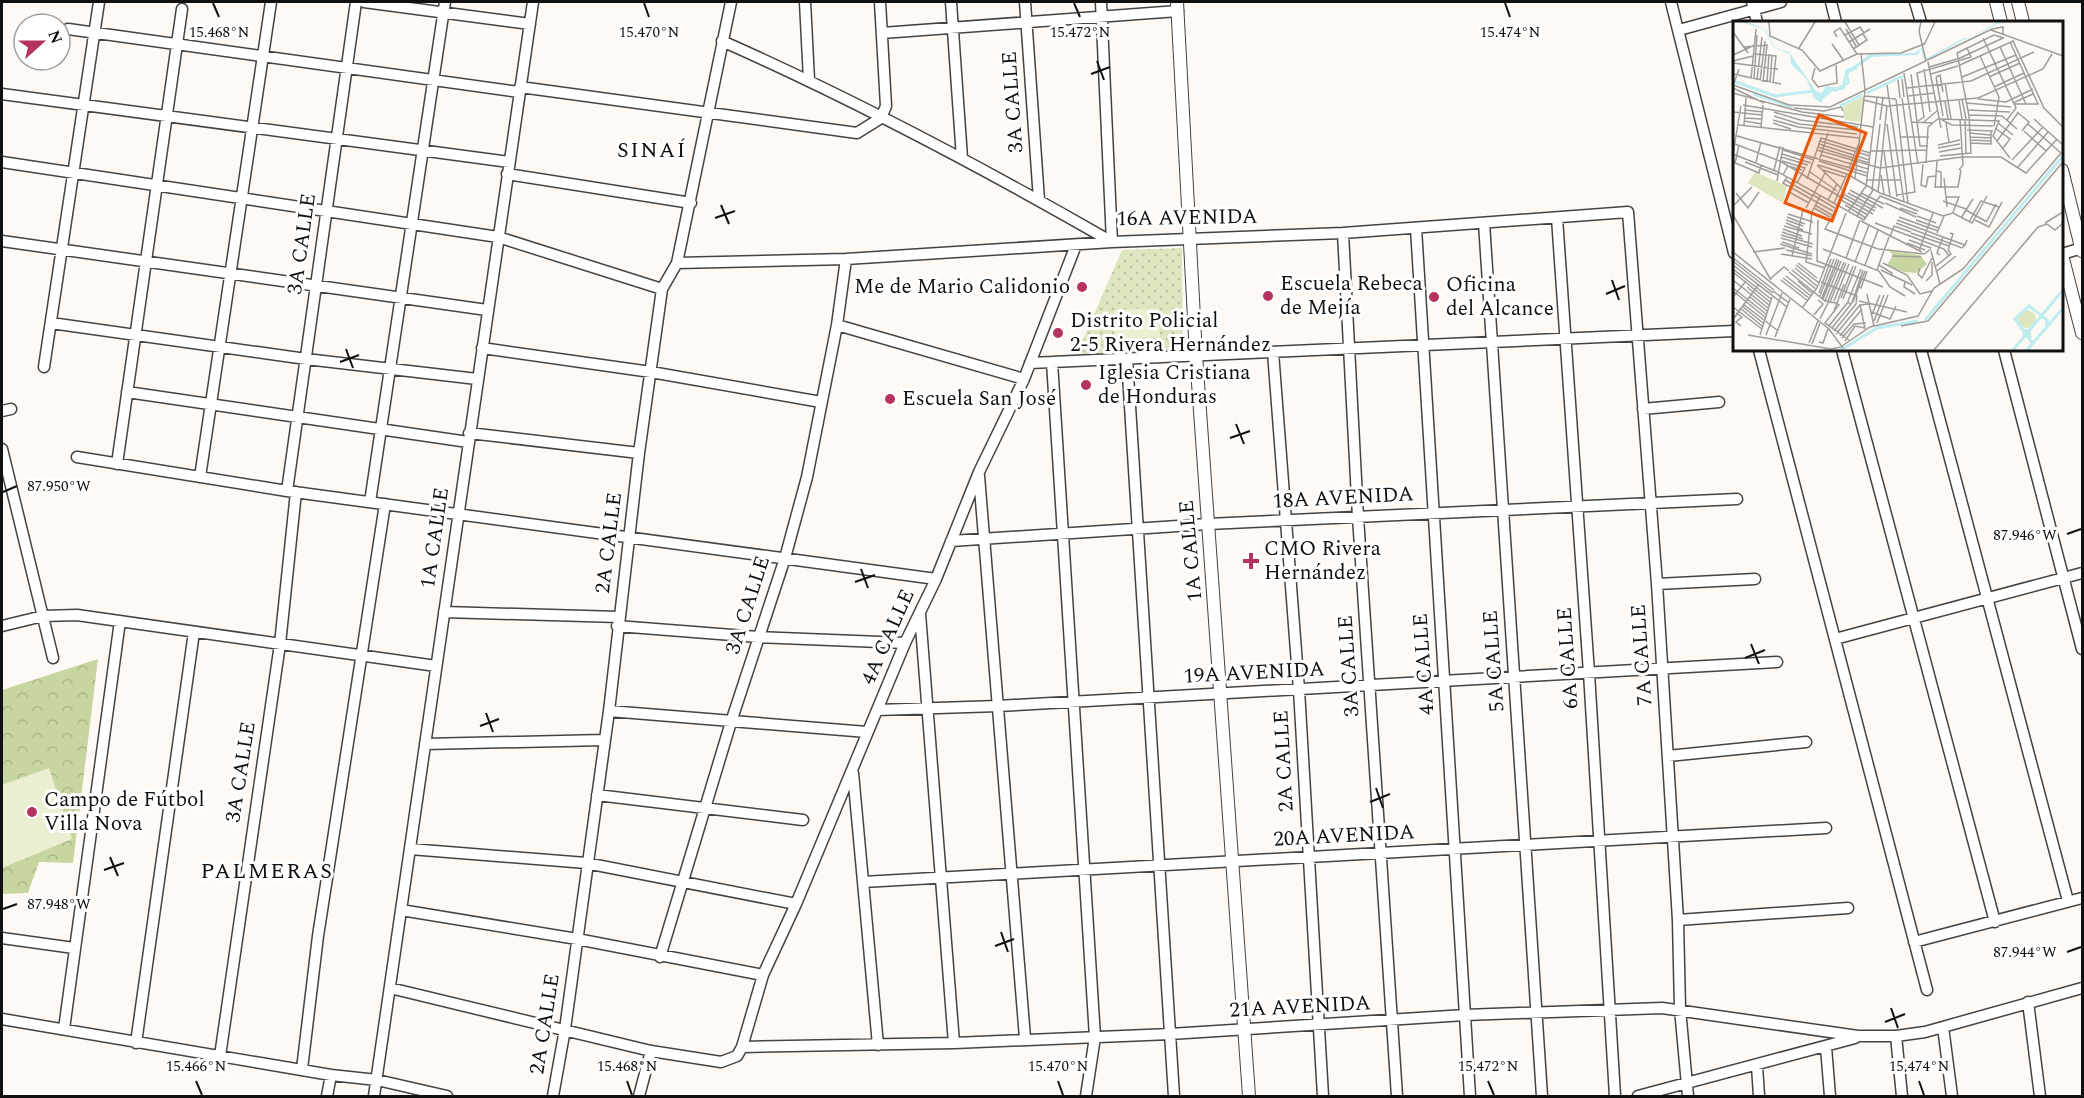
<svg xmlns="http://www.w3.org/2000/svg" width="2084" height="1098" font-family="Spectral,serif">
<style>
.forest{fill:url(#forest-crowns)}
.park{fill:url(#park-dots)}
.pitch{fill:#eceed1}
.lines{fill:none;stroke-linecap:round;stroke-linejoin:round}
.minor-casing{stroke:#434343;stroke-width:13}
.tertiary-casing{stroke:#434343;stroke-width:14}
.minor{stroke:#fff;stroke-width:10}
.tertiary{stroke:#fff;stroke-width:12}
.ticks{fill:none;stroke:#101010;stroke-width:2}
.poi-dot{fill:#b4345d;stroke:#fff;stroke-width:2}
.labels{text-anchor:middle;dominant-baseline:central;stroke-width:6;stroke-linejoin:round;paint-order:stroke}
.street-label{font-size:21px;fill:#101010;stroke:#fff}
.poi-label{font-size:21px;fill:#101010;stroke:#fff;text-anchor:start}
.neighbourhood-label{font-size:22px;letter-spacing:1.5px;fill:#101010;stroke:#fff}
.inset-river{fill:none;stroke:#bdecf1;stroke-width:3}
.inset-road{fill:none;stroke:#9f9c99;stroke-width:1.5}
.view{fill:#e8590c;fill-opacity:0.15;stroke:#e8590c;stroke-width:3}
.inset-edge{fill:none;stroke:#101010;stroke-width:3}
.ticks-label{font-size:15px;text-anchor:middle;fill:#101010;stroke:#fff;stroke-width:6;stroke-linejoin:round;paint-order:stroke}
</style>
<defs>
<pattern id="forest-crowns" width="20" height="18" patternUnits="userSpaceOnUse" patternTransform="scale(1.5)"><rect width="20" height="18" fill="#c7d6a0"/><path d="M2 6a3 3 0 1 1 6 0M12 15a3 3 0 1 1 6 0" fill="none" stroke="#aab789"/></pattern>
<pattern id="park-dots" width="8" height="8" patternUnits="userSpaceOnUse" patternTransform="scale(1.5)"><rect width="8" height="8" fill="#dee6c0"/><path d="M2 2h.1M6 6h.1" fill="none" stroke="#bdc4a4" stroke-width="1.8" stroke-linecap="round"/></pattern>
</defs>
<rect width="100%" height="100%" fill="#fef9f4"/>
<!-- forest -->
<path class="forest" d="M98 659 73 863 39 862 28 893 2 894V690Z"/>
<!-- park -->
<path class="park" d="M1182 248 1183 337 1176 345 1167 350 1075 358 1122 250Z"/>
<!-- pitch -->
<path class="pitch" d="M1159 308 1160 337 1115 339 1114 310Z
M49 768 72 839 2 868V785Z"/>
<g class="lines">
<!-- minor casing -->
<g class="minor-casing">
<path id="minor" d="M364 2 530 24
M805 2 809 80
M951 2 962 158
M1025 2 1039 200
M1101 2 1112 242
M1671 2 1734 253
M1752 2 1757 22
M1831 2 1836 22
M1915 2 1921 22
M68 29 519 92
M1679 30 1781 2
M882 33 1178 11
M722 41C855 100 985 169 1112 242
M520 87 857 133 881 118 886 106 880 2
M2 94 509 162
M2 162 498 237 662 289
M507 174 691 203
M1557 218 1589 673 1615 1096
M1484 223 1542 1096
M1416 228 1470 1096
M1343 233 1358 517 1397 1096
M2 241 487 310
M2062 254 2082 248
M677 263 846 259 1112 242 1343 233 1628 212 1657 584 1678 920 1680 1009 1688 1096
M51 323 306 359 477 379
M837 325 1024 379
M482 348 651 372 821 402
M1759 350 1927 990
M1842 350 1995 922
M1921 350 2068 901
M2004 350 2082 649
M1273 352 1299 690 1323 1096
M1127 359 1174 1096
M1052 362 1095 1037 1086 1096
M1030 363 1734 331
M44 367 99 2
M127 392 468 442
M1643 409 1719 402
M2 411 11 409
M469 433 639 453
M2 449 53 658
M77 457 287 491 936 579
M117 464 182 9
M979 476 1025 1038
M200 477 271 2
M287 491 356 2
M370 502 445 2
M951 541 1208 524 1737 499
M1657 584 1755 579
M444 612 619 617
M920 614 954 1043
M2 626 43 616 77 615 436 666
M617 626 758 637 905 643
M1835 639 2082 573
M877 710 998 706 1777 662
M609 711 867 732
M425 744 604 740
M1668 756 1806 742
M853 773 878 1045
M597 795 803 820
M410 849 586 863 796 904
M863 882 1826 828
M401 910 577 939 763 975
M1678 920 1848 908
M2 938 74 948
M1914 942 2082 898
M660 957 731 722 785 558 807 477 837 325 846 259
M390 988 651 1051 721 1062 737 1056 742 1047 763 975 796 904 905 643 936 579 979 472 1024 379 1076 245
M2028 1002 2040 1096
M2 1019 331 1075 377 1080 447 1096
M1943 1027 1952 1096
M64 1029 120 621
M1896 1036 1902 1096
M136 1043 194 632
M742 1047 954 1043 1170 1034 1465 1015 1662 1008 1858 1036H1896L1925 1032 2082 988
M1826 1047 1830 1096
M220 1056 280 644 296 492
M1757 1066 1759 1096
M302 1069 318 936 385 504
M327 1096 331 1075
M374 1096 533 2
M553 1096 565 1029 609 711 639 453 662 289 677 263 731 2
M639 1096 651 1051
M1638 1096 1855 1038"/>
</g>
<!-- tertiary casing -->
<g class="tertiary-casing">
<path id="tertiary" d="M1177 2 1196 355 1249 1096
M1996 2 2001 22
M2018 2 2023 22
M2062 170 2082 251
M2062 255 2082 333"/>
</g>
<!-- minor -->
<use href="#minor" class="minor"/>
<!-- tertiary -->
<use href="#tertiary" class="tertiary"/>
</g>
<!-- ticks -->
<path class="ticks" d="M213 3 219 17M644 3 649 17M1074 3 1080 17M1505 3 1510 17M1097 61 1104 80M1091 74 1110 67M721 205 729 224M715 218 735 211M1612 280 1619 300M1606 294 1625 286M346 349 353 368M340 362 359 355M1236 424 1244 444M1230 438 1250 431M3 492 17 486M2067 534 2081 529M861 569 868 588M855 582 875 575M1751 644 1759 664M1745 658 1765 650M486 713 493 732M480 726 499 719M1376 788 1383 808M1370 802 1390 794M110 857 118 876M104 870 124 863M3 909 17 904M1001 932 1008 952M995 946 1014 939M2067 952 2081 947M1891 1008 1898 1028M1885 1022 1905 1014M196 1081 202 1095M627 1081 632 1095M1058 1081 1063 1095M1488 1081 1494 1095M1919 1081 1924 1095"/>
<!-- markers -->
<g class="poi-dot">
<circle cx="1082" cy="287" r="6"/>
<circle cx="1268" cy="296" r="6"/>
<circle cx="1434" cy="297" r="6"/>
<circle cx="1058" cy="333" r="6"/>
<circle cx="1086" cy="385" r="6"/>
<circle cx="890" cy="399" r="6"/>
<path d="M1248 552h6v6h6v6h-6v6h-6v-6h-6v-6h6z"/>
<circle cx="32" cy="812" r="6"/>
</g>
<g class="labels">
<!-- street labels -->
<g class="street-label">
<text transform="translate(1013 102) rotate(-94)">3A CALLE</text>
<text transform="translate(1187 218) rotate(-1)">16A AVENIDA</text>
<text transform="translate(302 244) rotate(-82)">3A CALLE</text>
<text transform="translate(1343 498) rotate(-3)">18A AVENIDA</text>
<text transform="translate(435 538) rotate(-82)">1A CALLE</text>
<text transform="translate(609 543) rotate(-83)">2A CALLE</text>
<text transform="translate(1191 551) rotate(-95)">1A CALLE</text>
<text transform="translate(748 605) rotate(-72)">3A CALLE</text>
<text transform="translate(888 637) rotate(-66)">4A CALLE</text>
<text transform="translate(1642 655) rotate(-94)">7A CALLE</text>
<text transform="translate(1568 658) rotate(-94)">6A CALLE</text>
<text transform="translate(1494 661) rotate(-94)">5A CALLE</text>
<text transform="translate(1424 664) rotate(-94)">4A CALLE</text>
<text transform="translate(1349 666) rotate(-94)">3A CALLE</text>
<text transform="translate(1254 673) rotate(-3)">19A AVENIDA</text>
<text transform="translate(1284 761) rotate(-93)">2A CALLE</text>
<text transform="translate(241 772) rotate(-81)">3A CALLE</text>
<text transform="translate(1344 836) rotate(-3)">20A AVENIDA</text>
<text transform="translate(1300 1007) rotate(-3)">21A AVENIDA</text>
<text transform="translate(545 1024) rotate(-81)">2A CALLE</text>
</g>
<!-- poi labels -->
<g class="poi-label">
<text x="1280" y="284">Escuela Rebeca<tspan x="1280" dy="24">de Mejía</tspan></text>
<text x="1446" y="285">Oficina<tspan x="1446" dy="24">del Alcance</tspan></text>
<text x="1070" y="287" text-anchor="end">Me de Mario Calidonio</text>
<text x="1070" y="321">Distrito Policial<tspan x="1070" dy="24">2-5 Rivera Hernández</tspan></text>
<text x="1098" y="373">Iglesia Cristiana<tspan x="1098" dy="24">de Honduras</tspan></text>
<text x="902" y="399">Escuela San José</text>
<text x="1264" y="549">CMO Rivera<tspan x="1264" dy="24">Hernández</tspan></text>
<text x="44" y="800">Campo de Fútbol<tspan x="44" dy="24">Villa Nova</tspan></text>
</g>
<!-- neighbourhood labels -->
<g class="neighbourhood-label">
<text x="652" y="150">SINAÍ</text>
<text x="267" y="871">PALMERAS</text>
</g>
</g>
<!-- overview -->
<g transform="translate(1733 21)">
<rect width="330" height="330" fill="#fef9f4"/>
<path d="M22 151 54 165 50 182 15 162ZM285 298a9 9 0 1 1 18 0a9 9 0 1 1-18 0Z" fill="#dee6c0"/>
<path d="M156 230 187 234 194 243 183 252 171 251 154 244 160 234Z" fill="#c7d6a0"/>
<path d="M131 75 128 101 112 99 109 86Z" fill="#dee6c0"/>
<path d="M9 1 20 3 33 9 42 27 56 31 87 76 93 65 104 67 114 61V50L137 33 182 32 188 27 194 37 231 17H238L263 2 281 1 264 3 237 18H232L196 38H191L188 29 184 34 139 36 115 53 117 62 103 71 95 69 88 82 81 77 74 59 58 43 57 33 41 27 32 9Z" fill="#bdecf1"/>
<path class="inset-river" d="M0 60 42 75 80 70M81 71 91 75 100 68 110 67 114 49 124 47M134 72 170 55M20 73 60 86M107 85 129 74M192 299 330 135M296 309 297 315H291V310ZM300 323 282 298 296 285 314 299V305M108 329 144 307 185 300M280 329 330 269M294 329 330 287"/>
<path class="inset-road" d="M36 1 37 15 69 29 87 50 124 33 168 32 191 23M112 1 126 24M188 1 186 10 193 40M113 8 123 25M258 9 330 35M0 11 15 32M112 14 127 6 131 12M104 16 101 11 107 7 124 33M250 17 283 87 274 99M116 21 137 8M277 21 305 83M99 23 111 40M191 24 202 1M11 26 34 24 30 61M267 26 293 83M66 27 82 1M120 28 134 19 130 13M21 33 43 35 40 62M0 34 22 24M247 35 266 76 261 105M225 38 270 17M0 40 20 35M195 41 208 107M0 42 45 48M227 44 280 20 311 87 330 106M196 46 224 38M82 47 79 58 85 66 104 62 103 44M191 48 197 91M171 52 185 143M0 53 48 63M178 53 187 125H195M198 53 225 45M203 56 210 95M203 56 207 54 210 71M229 56 283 34M256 56 287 42M18 58 23 8M21 58 24 14M169 58 171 76M24 59 29 16M165 59 167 77M27 60 32 20M34 61 36 33M37 62 39 35M212 62 218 98M0 64 56 84 97 86 259 8 270 6V13M154 64 171 181M0 65 6 48M261 66 291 52M0 67 31 82M174 67 238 60 301 31M0 72 69 91 111 96M132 75 163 78M175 75 202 72M163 78 175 183M229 78 233 98M245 78 273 81 300 68M131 79 154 85 245 77 310 48 319 33M226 79 229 98M212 80 215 98M234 82 278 86M280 82 300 73M281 83H306M10 84 140 106M61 87 91 90 108 86 110 90M12 89 30 91M235 89 277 91M0 91 29 94M41 91 67 99 125 106M284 91 296 101 289 110M236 94 269 95 284 108M41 95 66 103 124 109M11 97 29 98M207 98 267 100M232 98 233 132M301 98 330 124M40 99 65 106 124 113M147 99 150 77M209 99 219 104 260 105M11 100 29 103M185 100 191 96 184 52 238 36 234 27M266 100 260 115 277 137M178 101 200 102M191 101 205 89M40 102 58 108M213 102 216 121M265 102 280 114M154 103 164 176M6 104 126 117M11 104 13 77M28 106 30 84M262 107 277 118 270 127M234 109 260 110M291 110 313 130M236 112 258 114M4 115 135 152M168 116H196M237 116 258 117M237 119 258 120M87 120 137 135M264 120 285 92M238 122 258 123V110M2 123 47 140 109 177M86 123 136 139M205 124 227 119M85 126 136 142M205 127 227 123M50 129 81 139M84 129 147 147 229 136H268L293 152 324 118M137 130 194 129M151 130 157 176M206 131 228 127M0 133 45 151 131 199M0 133 8 85M49 133 78 142M88 134 135 148M207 135 238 132 236 95 224 32 261 14 271 17M48 136 75 144M87 137 95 112M279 139 310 106M49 140 72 147 64 162M86 140 134 155M0 141 26 152 28 144M12 141 45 154M23 141 28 121M2 142 6 124M193 142 195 106 206 97M190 143 188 164 193 166M84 144 109 168M85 144 114 153 147 172 210 195 220 192 239 202 254 175M285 146 315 111M116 147 126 122M41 149 47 125M90 149 112 156M226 149 230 144 227 98M204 150 208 151V167M77 151 104 170M50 154 55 145 69 149M148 154 151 173M54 156 50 162 78 178M122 157 132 69 128 32M211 157 214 186M74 158 88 117 137 132M52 159 80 175M134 159H168M44 160 50 126M62 160 56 171 76 182M133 166 144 76M193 166 195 156 203 155M202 166H225L228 149M202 167 204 140M117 169 150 187M139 169 147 103M145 171 154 85M3 172 15 187 26 171M112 172 92 208 145 228 191 233 198 228M115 172 143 187M128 172 151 183M80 174 102 187M112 174 142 190M164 174 182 171 169 77M87 175 79 191 73 241 92 247M110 176 140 193M213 176H226L220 191M78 178 100 190M95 179 104 163M108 179 135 194M210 180 233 188M101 182 114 153M152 182 183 196M82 184 99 194M112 184 133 197M0 185 19 166M73 187 92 152M81 187 97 196M167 187 184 193M233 189 254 201M115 191 133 165M55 193 80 201M0 194 38 259M124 195 140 169M184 195 203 202M54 196 72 203M166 196 205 210M228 197 240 178M53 199 70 205M85 199 84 240 150 266M131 199 147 175 185 190M164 199 210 216 204 232 207 234M183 199 206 207M242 199 256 206 269 181M128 200 189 231M254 200 263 183M236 201 248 180 266 186M53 202 70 209M142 202 177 215M163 202 229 227 232 224M312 202 330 191M51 205 79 213M50 208 69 215M49 211 70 218M178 212 216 225M204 212 211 195M48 214 80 223M177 215 211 228 216 235M157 216 161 205 178 211M210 216 232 224 234 219M48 217 79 226M176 219 198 227M49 221 66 227M174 222 192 229M47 223 79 233M90 228 146 250 157 266 172 275M53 229 79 235M186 230 200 192M198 230 207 263M0 231 96 308 110 327M20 231 52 227M48 233 79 238M59 235 70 189 79 191M159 235 188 236M0 237 41 269M113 237 127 199M0 240 40 272M122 241 136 204M65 242 84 257M150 242 174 254 187 273 199 270M0 244 54 286M63 244 86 262M132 244 145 209M146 244 159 252 158 255M203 245 218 233 215 229 220 213 217 212M62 247 84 265M187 247 185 253 189 257 199 237M0 248 38 278M59 249 83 268M144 249 156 216M148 249 179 264M204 250 223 235M0 251 37 281M56 251 92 280 103 282M53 255 78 275M50 257 76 277M37 258 51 246 56 250M0 259 35 287M48 259 75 280M65 260 80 273M193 260 199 254V241M88 261 124 275 123 283 101 310M172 261 171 266 182 273M124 265 128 267 134 250M14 266 36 284M0 267 33 293M0 270 32 296M40 270 56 282M86 272 98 238M134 273 141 305M87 275 101 238M0 276 13 260M17 276 34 290M89 277 104 238M108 277 120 245M90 278 106 239M110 278 123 245M92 280 108 240M95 280 111 241M101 280 116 243M115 280 128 248M126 280 174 291M97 281 113 242M120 281 132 250M103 282 106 284 92 302 116 319M10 283 44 309M127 283 132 308M9 285 30 302M0 286 29 308M7 287 29 305M69 287 84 267 113 192M101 290 111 263M138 291 157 298 163 285M140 291 147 274M3 292 9 296 3 301 8 305M81 294 90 283 85 279M1 297 26 263M87 298 96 280M141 300 151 274M144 302 155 274M96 305 115 281 118 284M168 305 195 300 330 141M99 307 119 282 130 249M103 313 127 284 136 283M15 314 98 328 108 326M27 314 39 276M33 314 49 272M107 315 129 288M42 316 57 278M109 317 121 303 133 302M112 320 122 305 132 307M86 321 90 322 95 308M76 322 85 300M79 323 87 302M109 325 137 306 185 295 201 267 230 248 328 132 295 103M201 329 305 206 314 203 322 209 330 202"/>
<path class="view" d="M86 94 133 112 99 200 52 182Z"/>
<rect width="330" height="330" class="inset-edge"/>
</g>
<g class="ticks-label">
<text x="219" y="37">15.468°N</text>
<text x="649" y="37">15.470°N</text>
<text x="1080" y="37">15.472°N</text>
<text x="1510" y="37">15.474°N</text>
<text x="59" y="491">87.950°W</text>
<text x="2025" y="540">87.946°W</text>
<text x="59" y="909">87.948°W</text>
<text x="2025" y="957">87.944°W</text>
<text x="196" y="1071">15.466°N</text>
<text x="627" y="1071">15.468°N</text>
<text x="1058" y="1071">15.470°N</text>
<text x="1488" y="1071">15.472°N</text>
<text x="1919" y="1071">15.474°N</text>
</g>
<!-- border -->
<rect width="2084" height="1098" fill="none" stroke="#101010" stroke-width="6"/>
<!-- north arrow -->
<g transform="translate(42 42) rotate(69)"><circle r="28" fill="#ffffff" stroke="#9f9f9f" stroke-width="1.5"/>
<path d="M0-4.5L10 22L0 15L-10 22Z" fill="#b4345d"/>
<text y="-9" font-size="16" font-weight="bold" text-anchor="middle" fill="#101010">N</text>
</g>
</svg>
